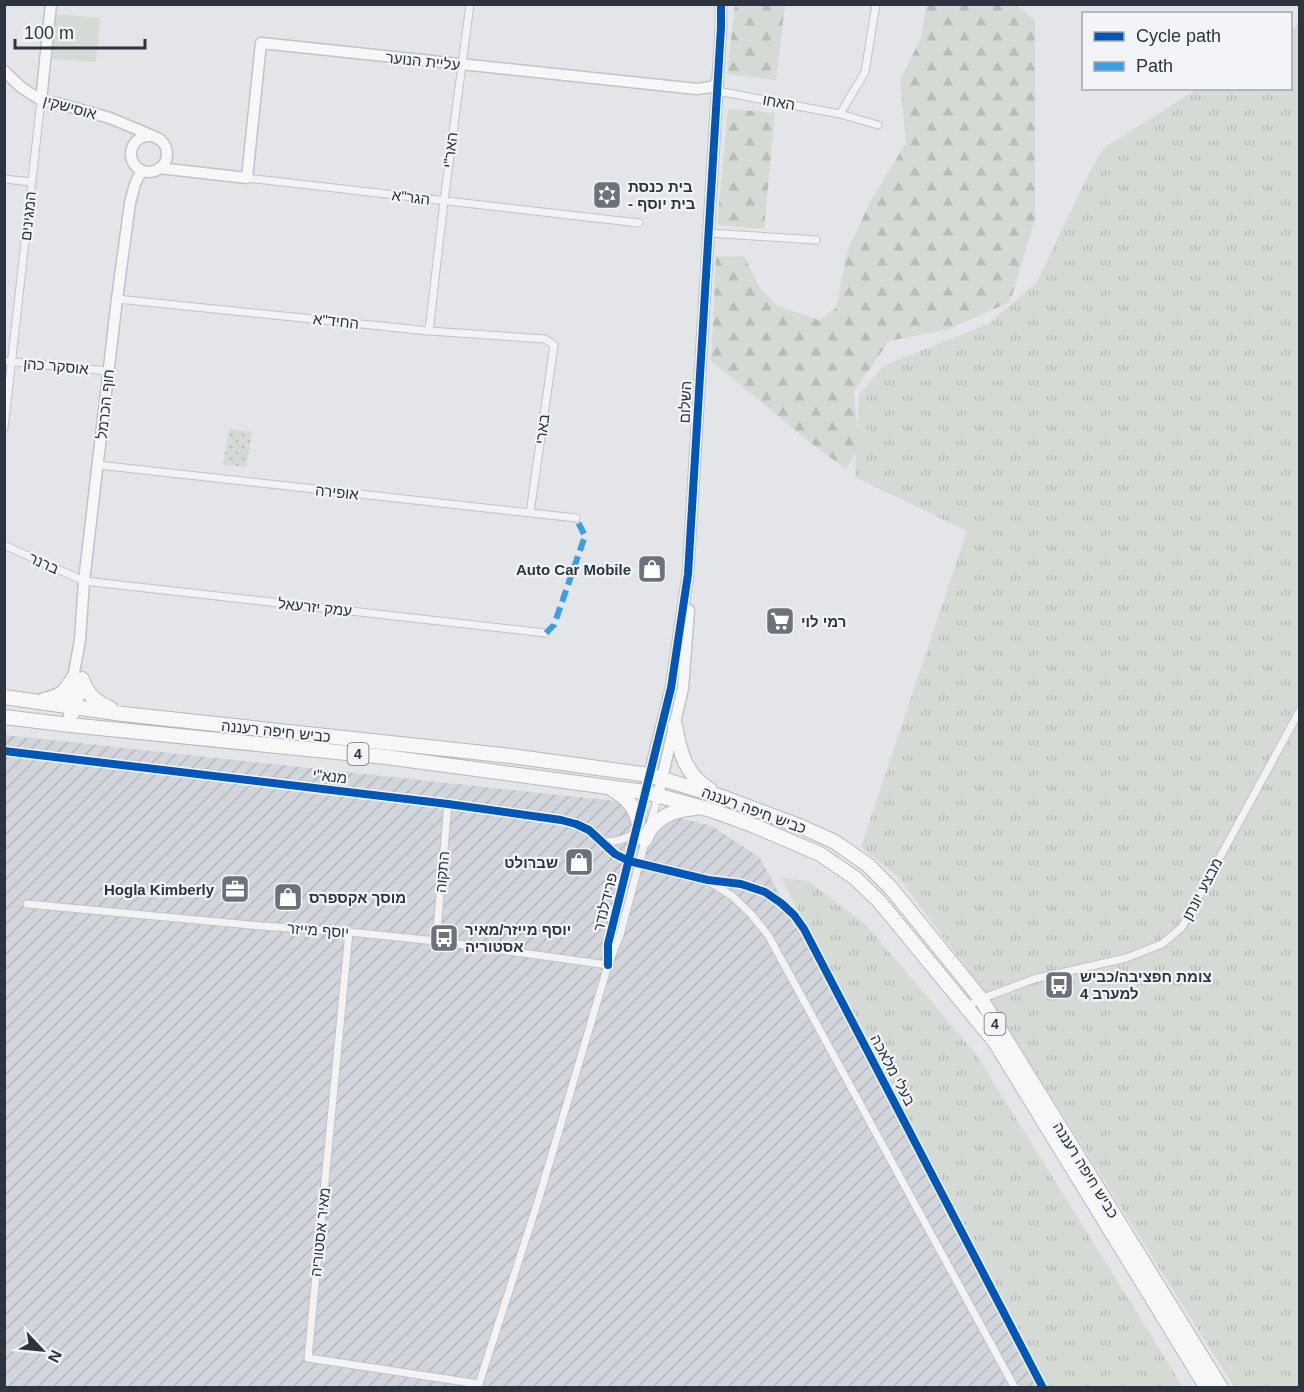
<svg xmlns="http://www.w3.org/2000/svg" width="1304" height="1392" font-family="Helvetica,'Noto Sans Hebrew',sans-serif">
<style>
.industrial{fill:url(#industrial-furrows)}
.grass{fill:url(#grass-tufts)}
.forest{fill:url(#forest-firs)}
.park{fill:url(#park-dots)}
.garden{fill:#d5dbd4}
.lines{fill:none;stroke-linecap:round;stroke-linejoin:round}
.street-casing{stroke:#c2c3c6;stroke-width:9}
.secondary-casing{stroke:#c2c3c6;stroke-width:13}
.highway-casing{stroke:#b6b9bc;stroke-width:16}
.street{stroke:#f3f3f5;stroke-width:7}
.secondary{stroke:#f7f7f7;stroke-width:10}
.highway{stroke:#f7f7f7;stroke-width:14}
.quiet{stroke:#3d9de3;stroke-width:6;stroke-dasharray:12 6;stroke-linecap:butt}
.cycleway-casing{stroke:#f2f4f7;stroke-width:11}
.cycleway{stroke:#0057b8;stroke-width:8}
.labels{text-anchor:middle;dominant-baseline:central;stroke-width:4.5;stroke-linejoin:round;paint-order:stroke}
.shield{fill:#f2f4f7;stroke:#676e77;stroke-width:1.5}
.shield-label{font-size:14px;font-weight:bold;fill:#2c3440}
.street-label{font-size:15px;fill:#2c3440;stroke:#f2f4f7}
.poi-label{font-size:15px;font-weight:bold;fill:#2c3440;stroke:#f2f4f7;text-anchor:start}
</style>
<defs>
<pattern id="industrial-furrows" width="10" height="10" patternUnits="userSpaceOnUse" patternTransform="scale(1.5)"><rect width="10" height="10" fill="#d2d5db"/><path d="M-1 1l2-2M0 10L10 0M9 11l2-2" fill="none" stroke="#b4b7bd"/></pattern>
<pattern id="grass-tufts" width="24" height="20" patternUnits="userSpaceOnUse" patternTransform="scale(1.5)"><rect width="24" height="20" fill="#d5dbd4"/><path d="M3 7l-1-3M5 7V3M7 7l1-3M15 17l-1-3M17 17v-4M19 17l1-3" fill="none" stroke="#b7bdb7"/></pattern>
<pattern id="forest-firs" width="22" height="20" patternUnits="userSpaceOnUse" patternTransform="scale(1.5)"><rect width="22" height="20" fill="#d5dbd4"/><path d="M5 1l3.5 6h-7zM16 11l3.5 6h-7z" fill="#b7bdb7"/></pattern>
<pattern id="park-dots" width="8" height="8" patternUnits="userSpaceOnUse" patternTransform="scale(1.5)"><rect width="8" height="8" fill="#d5dbd4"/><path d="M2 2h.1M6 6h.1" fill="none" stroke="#b7bdb7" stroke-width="1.8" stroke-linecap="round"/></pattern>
</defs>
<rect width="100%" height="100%" fill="#e3e5e8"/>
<!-- industrial -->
<path class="industrial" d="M5 735 615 801 712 826 760 858 1043 1387 5 1388Z"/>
<!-- grass -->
<path class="grass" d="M1299 24V1387H1234L995 1007 899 878 861 847 967 531 855 477 859 395 883 366 988 324 1037 282 1090 171 1104 148 1197 89 1290 88 1291 29Z
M781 878 808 881 866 925 976 1054 1183 1387H1048Z"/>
<!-- forest -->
<path class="forest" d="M735 5H785L776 80 727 74Z
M926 5H1017L1035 20V219L1010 302 949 329 889 341 854 391 859 449 846 469 807 440 711 361 716 257 744 256 760 288 777 306 819 320 836 308 847 252 870 202 906 143 900 80 922 36Z
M728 109 775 113 764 229 717 225Z"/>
<!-- park -->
<path class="park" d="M229 429 252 432 246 467 223 464Z"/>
<!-- garden -->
<path class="garden" d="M56 14 100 18 96 62 52 59Z"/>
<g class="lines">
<!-- street casing -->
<g class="street-casing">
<path id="street" d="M717 91 840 114 878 125
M840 114 865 72 876 4
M247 178 639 223
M4 179 32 182
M708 233 816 240
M117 299 429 331 545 339 554 345 530 513
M429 331 444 201 470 4
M4 361 108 371
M4 428 41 100
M98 465 576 518
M4 545 84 581 546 633
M4 751 448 804 561 820 576 824 589 830 615 854 629 861 708 880 741 884 765 892 781 903 794 915 804 929 1043 1388
M650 825 658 796
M603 842C616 842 626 840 636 832
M710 882 732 896 751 914 768 935 1015 1388
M27 904 261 926 349 932 436 941 608 965
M349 932 308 1358 479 1384
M436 941 448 804
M608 962 611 932 645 792
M967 1007 981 999 1034 979 1126 958 1162 944 1182 927 1300 710
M479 1384 539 1198 608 965 620 935 646 838"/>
</g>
<!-- secondary casing -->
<g class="secondary-casing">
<path id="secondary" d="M4 71 22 88 41 100 60 104 110 118 153 136
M41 100 51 4
M131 154a18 18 0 1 1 36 0a18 18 0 1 1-36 0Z
M159 168 247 178 261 43 697 89 711 87 718 82
M74 714 77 707 82 680
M70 725 68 705 80 640 84 581 117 299 130 203 135 184 142 170
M645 792 671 688 688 574 721 27V4
M658 796 683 688 689 610"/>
</g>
<!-- highway casing -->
<g class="highway-casing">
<path id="highway" d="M82 679C88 695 95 702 110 708
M4 697 123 714 511 756 649 775 722 797 802 827 835 842 868 865 890 887 981 999 1221 1388
M44 700C60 696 65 693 74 677
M4 717 70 725 386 757 645 792 711 810 755 826 820 854 855 878 879 901 995 1042 1207 1388
M675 725C680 753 685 774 710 790
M613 790C626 797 635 806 638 821
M645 840C647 836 649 830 652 827 663 814 681 809 696 808"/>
</g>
<!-- street -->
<use href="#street" class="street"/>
<!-- secondary -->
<use href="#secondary" class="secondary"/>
<!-- highway -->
<use href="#highway" class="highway"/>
<!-- quiet -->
<path class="quiet" d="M546 633 554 625 585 536 576 518"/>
<!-- cycleway casing -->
<g class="cycleway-casing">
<path id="cycleway" d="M4 751 448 804 561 820 576 824 589 830 615 854 629 861 708 880 741 884 765 892 781 903 794 915 804 929 1043 1388
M608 965V944L611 932 671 688 688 574 721 27V4"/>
</g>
<!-- cycleway -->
<use href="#cycleway" class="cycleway"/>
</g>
<!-- icons -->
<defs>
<g id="synagogue-square" transform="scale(1.5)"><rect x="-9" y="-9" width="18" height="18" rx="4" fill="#6c727b" stroke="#f2f4f7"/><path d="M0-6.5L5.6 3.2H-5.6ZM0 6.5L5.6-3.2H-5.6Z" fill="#fff"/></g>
<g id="shop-square" transform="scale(1.5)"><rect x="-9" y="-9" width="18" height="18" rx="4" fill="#6c727b" stroke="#f2f4f7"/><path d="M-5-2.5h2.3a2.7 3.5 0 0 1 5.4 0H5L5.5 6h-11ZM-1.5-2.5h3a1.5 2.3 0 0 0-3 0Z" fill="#fff"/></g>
<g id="supermarket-square" transform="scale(1.5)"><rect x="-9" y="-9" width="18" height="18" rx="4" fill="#6c727b" stroke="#f2f4f7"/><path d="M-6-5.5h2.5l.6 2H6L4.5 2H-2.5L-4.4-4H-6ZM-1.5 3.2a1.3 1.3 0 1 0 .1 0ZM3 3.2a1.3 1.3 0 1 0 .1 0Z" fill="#fff"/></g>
<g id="office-square" transform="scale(1.5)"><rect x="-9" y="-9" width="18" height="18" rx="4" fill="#6c727b" stroke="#f2f4f7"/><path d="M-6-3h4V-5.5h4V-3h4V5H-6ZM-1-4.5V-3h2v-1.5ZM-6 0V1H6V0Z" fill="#fff"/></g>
<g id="bus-square" transform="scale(1.5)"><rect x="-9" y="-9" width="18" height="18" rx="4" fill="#6c727b" stroke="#f2f4f7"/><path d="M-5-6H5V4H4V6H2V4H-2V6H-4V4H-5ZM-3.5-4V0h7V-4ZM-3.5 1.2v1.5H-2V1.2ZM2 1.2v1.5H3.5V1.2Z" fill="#fff"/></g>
</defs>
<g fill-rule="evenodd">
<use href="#synagogue-square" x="607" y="195"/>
<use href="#shop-square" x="652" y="569"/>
<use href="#supermarket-square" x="780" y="621"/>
<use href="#shop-square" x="579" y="862"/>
<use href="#office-square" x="235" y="889"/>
<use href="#shop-square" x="288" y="897"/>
<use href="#bus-square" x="444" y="938"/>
<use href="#bus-square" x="1059" y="985"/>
</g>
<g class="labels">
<!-- shield labels -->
<g class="shield">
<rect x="347.5" y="743" width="21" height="22" rx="4.5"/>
<rect x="984.5" y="1013" width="21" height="22" rx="4.5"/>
</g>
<g class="shield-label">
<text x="358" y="754">4</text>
<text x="995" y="1024">4</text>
</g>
<!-- street labels -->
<g class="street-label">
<text transform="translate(423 61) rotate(6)">עליית הנוער</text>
<text transform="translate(779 102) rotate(10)">האחו</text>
<text transform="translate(70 107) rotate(15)">אוסישקין</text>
<text transform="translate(450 150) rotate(-83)">האר"י</text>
<text transform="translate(411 197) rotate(7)">הגר"א</text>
<text transform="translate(28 216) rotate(-84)">המגינים</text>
<text transform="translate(336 321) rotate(6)">החיד"א</text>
<text transform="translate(56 366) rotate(5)">אוסקר כהן</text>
<text transform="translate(685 402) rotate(-87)">השלום</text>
<text transform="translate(105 404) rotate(-84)">חוף הכרמל</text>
<text transform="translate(542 429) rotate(-82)">בארי</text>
<text transform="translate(337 492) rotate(6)">אופירה</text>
<text transform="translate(44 563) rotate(24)">ברנר</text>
<text transform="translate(315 607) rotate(6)">עמק יזרעאל</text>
<text transform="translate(276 731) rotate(6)">כביש חיפה רעננה</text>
<text transform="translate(330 776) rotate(7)">מנא"י</text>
<text transform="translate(754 810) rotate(20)">כביש חיפה רעננה</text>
<text transform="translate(442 872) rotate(-85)">התקוה</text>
<text transform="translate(1202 889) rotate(-62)">מבצע יונתן</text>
<text transform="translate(605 902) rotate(-76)">פרידלנדר</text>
<text transform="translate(318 930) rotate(4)">יוסף מייזר</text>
<text transform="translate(893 1070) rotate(62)">בעלי מלאכה</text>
<text transform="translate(1086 1170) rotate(58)">כביש חיפה רעננה</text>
<text transform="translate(320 1232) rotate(-84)">מאיר אסטוריה</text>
</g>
<!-- poi labels -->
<g class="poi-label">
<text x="628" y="186">בית כנסת<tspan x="628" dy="17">- בית יוסף</tspan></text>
<text x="631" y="569" text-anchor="end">Auto Car Mobile</text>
<text x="801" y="621">רמי לוי</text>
<text x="558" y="862" text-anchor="end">שברולט</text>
<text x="214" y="889" text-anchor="end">Hogla Kimberly</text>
<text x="309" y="897">מוסך אקספרס</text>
<text x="465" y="929">יוסף מייזר/מאיר<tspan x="465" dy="17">אסטוריה</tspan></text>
<text x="1080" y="976">צומת חפציבה/כביש<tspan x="1080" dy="17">4 למערב</tspan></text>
</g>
</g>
<!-- border -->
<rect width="1304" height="1392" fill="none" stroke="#2c3440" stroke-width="12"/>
<!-- legend -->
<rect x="1082" y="12" width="210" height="78" fill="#f2f4f7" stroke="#a3a7ae" stroke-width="1.5"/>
<rect x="1094" y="32" width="30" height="9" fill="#0057b8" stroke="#a3a7ae" stroke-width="1.5"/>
<text x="1136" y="42" font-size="18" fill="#2c3440">Cycle path</text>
<rect x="1094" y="62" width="30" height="9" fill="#3d9de3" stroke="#a3a7ae" stroke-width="1.5"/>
<text x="1136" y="72" font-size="18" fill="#2c3440">Path</text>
<!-- north arrow -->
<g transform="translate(42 1350) rotate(116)" stroke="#f2f4f7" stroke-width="4.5" paint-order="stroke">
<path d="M0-4.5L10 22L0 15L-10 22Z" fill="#2c3440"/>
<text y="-9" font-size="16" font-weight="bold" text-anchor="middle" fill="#2c3440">N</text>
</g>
<!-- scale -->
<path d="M15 39v9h130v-9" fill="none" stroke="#2c3440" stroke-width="3"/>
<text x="24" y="39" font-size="18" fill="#2c3440" stroke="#f2f4f7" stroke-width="4.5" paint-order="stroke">100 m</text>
</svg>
